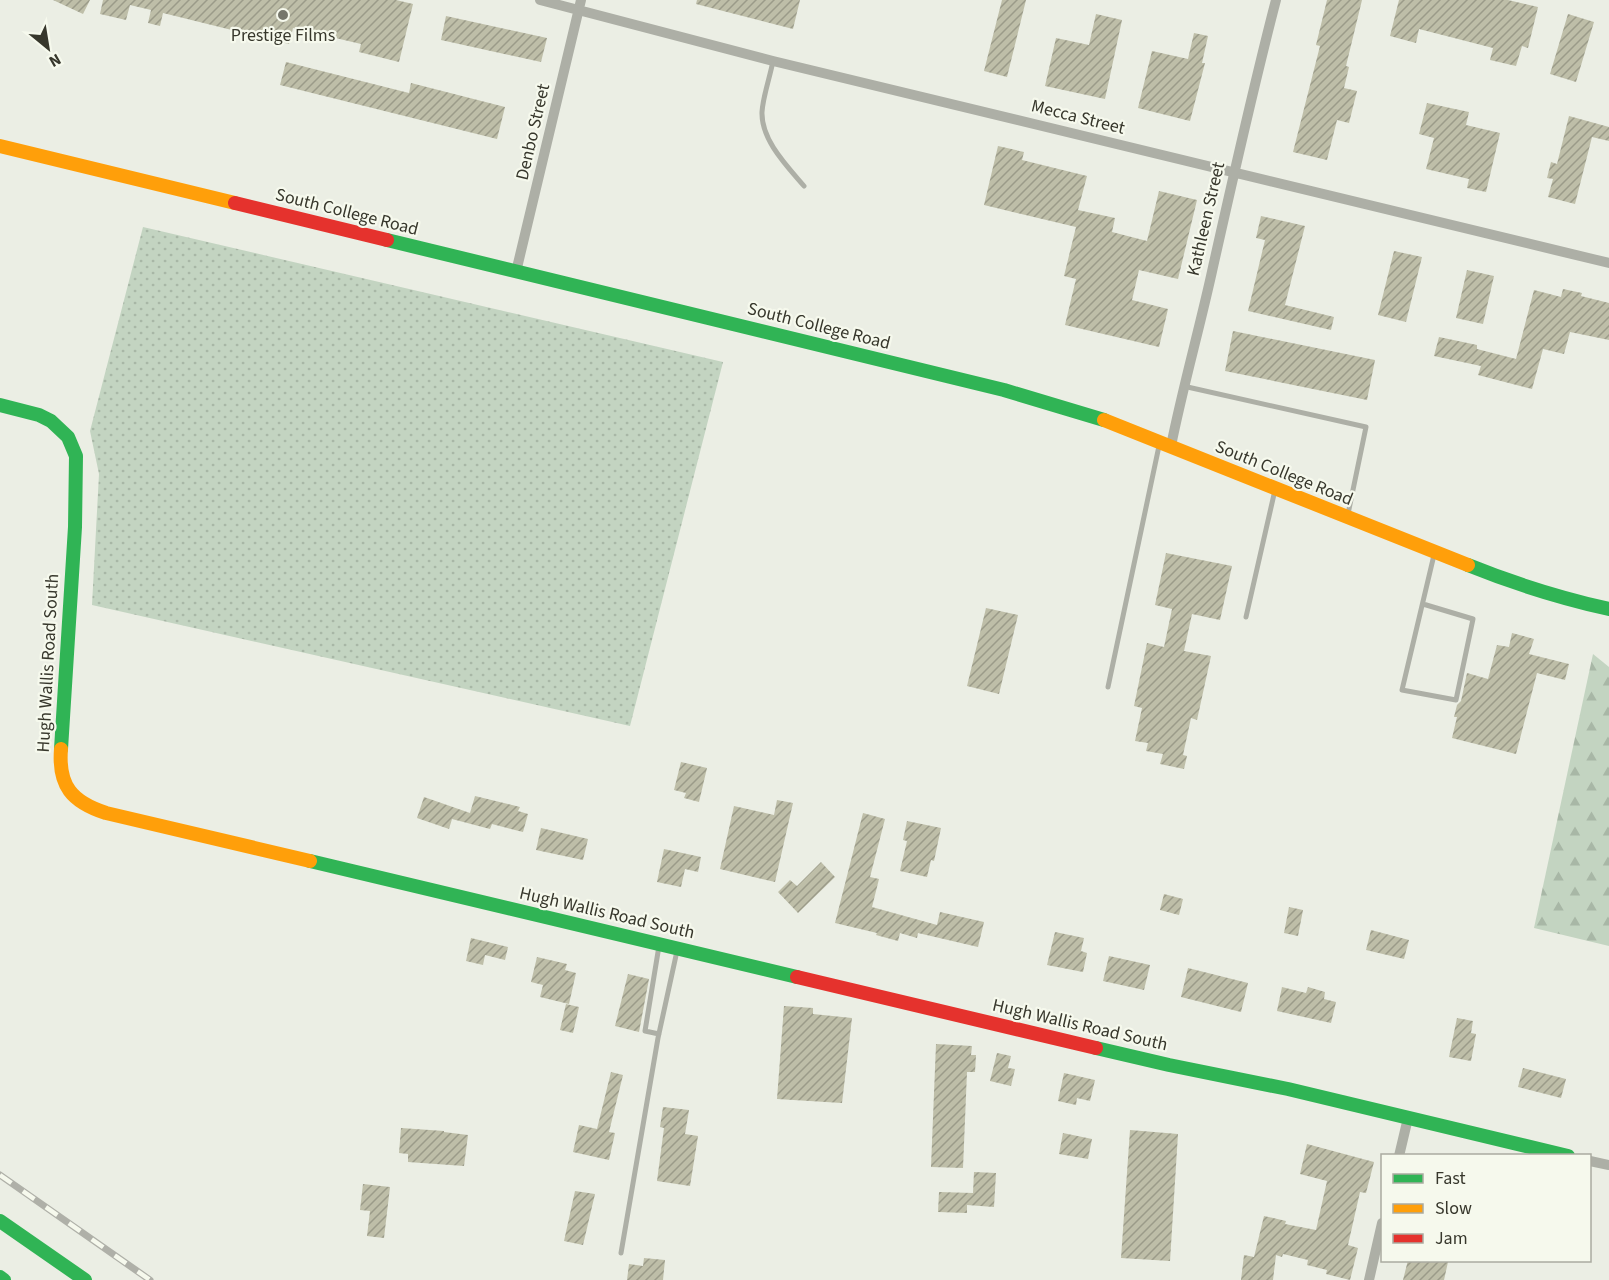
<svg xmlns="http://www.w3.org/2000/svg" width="1609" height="1280" font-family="'Source Sans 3',sans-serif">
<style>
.grass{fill:url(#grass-dots)}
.forest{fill:url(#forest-firs)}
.building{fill:url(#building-hatch)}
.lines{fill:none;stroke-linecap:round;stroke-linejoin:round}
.lane{stroke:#adafa6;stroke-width:5}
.street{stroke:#adafa6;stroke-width:10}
.fast{stroke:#30b455;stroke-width:14}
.slow{stroke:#ff9f0a;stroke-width:14}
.jam{stroke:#e5322d;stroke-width:14}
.rail-casing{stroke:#afb0a8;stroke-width:7}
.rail{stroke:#f6f9ed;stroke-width:4.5;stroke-dasharray:14;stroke-linecap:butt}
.poi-dot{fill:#76776c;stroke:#f6f9ed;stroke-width:2}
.labels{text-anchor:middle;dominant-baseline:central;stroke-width:4.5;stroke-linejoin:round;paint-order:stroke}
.poi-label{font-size:18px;fill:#37372c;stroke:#f6f9ed}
.street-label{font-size:18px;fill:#37372c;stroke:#f6f9ed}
</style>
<defs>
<pattern id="grass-dots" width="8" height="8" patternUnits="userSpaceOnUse" patternTransform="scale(1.5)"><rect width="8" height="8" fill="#c3d4c1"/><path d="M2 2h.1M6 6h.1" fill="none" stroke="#a8b7a6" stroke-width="1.8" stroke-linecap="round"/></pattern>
<pattern id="forest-firs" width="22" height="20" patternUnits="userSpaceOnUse" patternTransform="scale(1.5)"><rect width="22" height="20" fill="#c3d4c1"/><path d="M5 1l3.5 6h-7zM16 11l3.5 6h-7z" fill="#a8b7a6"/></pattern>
<pattern id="building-hatch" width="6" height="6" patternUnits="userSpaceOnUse" patternTransform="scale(1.5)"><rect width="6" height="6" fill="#bebea8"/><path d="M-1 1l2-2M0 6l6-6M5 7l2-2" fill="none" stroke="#9b9b89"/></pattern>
</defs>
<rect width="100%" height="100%" fill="#ebeee4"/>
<!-- grass -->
<path class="grass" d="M143 227 723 362 630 726 92 605 99 474 90 431Z"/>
<!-- forest -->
<path class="forest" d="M1593 654 1609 667V946L1534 928Z"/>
<!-- building -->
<path class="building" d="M53 0H90L83 14Z
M103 0H396L413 4 399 62 359 52 361 44 293 28 289 44 163 13 160 26 148 23 151 10 130 5 126 20 100 14Z
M697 0H800L793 29 696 4Z
M1002 0H1026L1007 77 984 71Z
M1327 0H1362L1346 66 1349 67 1344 88 1357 91 1349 123 1337 120 1327 160 1293 152 1320 46 1316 45Z
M1399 0H1508L1538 7 1528 48 1522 46 1516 66 1490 60 1493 48 1419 29 1416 43 1390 36Z
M1096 14 1122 20 1105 99 1045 86 1056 38 1089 45Z
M1568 14 1594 22 1576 82 1550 74Z
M446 16 547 38 541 62 441 40Z
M1194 33 1208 36 1202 63H1205L1190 121 1138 108 1152 51 1188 59Z
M286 62 409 93 411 83 505 107 497 139 280 85Z
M1427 103 1469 112 1466 125 1500 133 1486 192 1467 188 1469 179 1426 169 1434 138 1419 134Z
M1569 116 1609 127V141L1592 137 1575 204 1548 197 1553 179 1547 178 1551 162 1557 164Z
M998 146 1024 152 1022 160 1087 176 1078 210 1115 218 1112 232 1147 241 1159 191 1197 200 1178 279 1139 270 1132 300 1168 309 1159 347 1065 325 1076 279 1064 276 1076 227 984 205Z
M1261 216 1305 226 1285 305 1334 317 1331 330 1248 311 1265 240 1256 238Z
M1394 251 1422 257 1406 322 1378 315Z
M1467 270 1494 276 1483 324 1456 318Z
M1563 289 1582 293 1581 296 1609 303V340L1570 332 1564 354 1543 349 1532 389 1478 375 1481 366 1434 356 1439 337 1477 345V349L1516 359 1534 290 1561 297Z
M1233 331 1375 360 1367 400 1225 371Z
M1166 553 1232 566 1220 620 1192 614 1184 651 1211 656 1197 720 1191 718 1183 755 1187 756 1184 769 1160 764 1163 754 1146 751 1148 743 1135 741 1142 708 1134 706 1147 643 1164 647 1172 609 1155 605Z
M986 608 1018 615 999 694 967 686Z
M1512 633 1534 639 1529 654 1569 664 1565 680 1537 673 1516 754 1452 738 1457 717H1454L1457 705 1461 701 1467 673 1488 679 1497 645 1509 647Z
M681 762 707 768 699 802 684 798 686 793 674 790Z
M475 796 520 807 518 811 528 814 523 832 492 824 490 829 452 819 449 829 417 818 424 797 470 813Z
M777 800 793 803 775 882 720 869 734 806 774 815Z
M863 813 885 819 870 877 879 879 872 907 937 925 940 912 984 922 978 947 918 933 917 938 900 933 898 941 876 935 877 933 835 923Z
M907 821 941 828 934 861 931 860 927 877 900 871 907 841 903 840Z
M541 828 588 839 583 860 536 850Z
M664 849 701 857 698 872 685 869 681 887 657 882Z
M821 862 835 877 798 913 778 892 790 880 797 886Z
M1164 894 1183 899 1179 915 1160 910Z
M1289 907 1303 910 1298 936 1284 933Z
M1371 930 1409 940 1404 959 1366 950Z
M1055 932 1084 938 1081 951 1087 953 1083 972 1047 965Z
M471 938 508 947 505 960 485 955 483 965 466 961Z
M1109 956 1150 965 1144 990 1103 981Z
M537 957 567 964 565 970 576 973 569 1004 540 997 543 985 531 982Z
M1188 968 1248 983 1241 1012 1181 997Z
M628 974 649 979 639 1032 615 1026Z
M1282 987 1306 993 1308 987 1325 992 1324 999 1336 1002 1331 1023 1277 1011Z
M566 1004 579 1007 573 1033 560 1030Z
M784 1006 813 1008V1014L852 1018 842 1103 777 1099Z
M1457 1018 1473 1021 1471 1033 1476 1034 1471 1061 1449 1057Z
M936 1044 972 1046 971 1055H976L975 1072H967L963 1168 931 1167Z
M997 1053 1011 1056 1008 1068 1015 1069 1011 1086 990 1081Z
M1523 1068 1566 1079 1561 1098 1518 1087Z
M611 1072 623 1075 609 1132 615 1133 609 1160 573 1152 579 1125 597 1129Z
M1064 1073 1095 1080 1090 1101 1077 1098 1076 1105 1058 1101Z
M663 1107 689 1110 685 1134 698 1136 690 1186 657 1181 664 1128 660 1127Z
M401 1128 444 1131V1132L468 1135 464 1166 408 1162V1154L399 1153Z
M1130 1130 1178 1134 1170 1261 1121 1258Z
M1063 1133 1092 1139 1088 1159 1059 1154Z
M1307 1144 1374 1162 1366 1193 1360 1192 1348 1245 1358 1248 1350 1280 1326 1274 1327 1270 1307 1265 1308 1260 1283 1254 1282 1257 1276 1255 1273 1280H1241L1244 1255 1254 1257 1264 1216 1286 1221 1285 1224 1316 1230 1327 1181 1300 1174Z
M974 1172 996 1173 994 1207 967 1205V1213L938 1212 939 1192 973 1193Z
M363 1184 390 1187 384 1238 367 1236 370 1211 360 1210Z
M575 1191 595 1194 583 1245 564 1241Z
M644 1258 665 1260 663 1280H627L629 1264 643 1266Z
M1408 1260 1448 1262 1444 1280H1403Z"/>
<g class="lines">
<!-- lane -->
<path class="lane" d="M773 61C770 77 763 96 762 112 761 140 787 166 804 186
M1183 386 1366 427 1348 514
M1423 604 1473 619 1456 700 1402 690 1434 555
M1246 617 1275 490
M1108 687 1159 446
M659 946 645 1031 659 1034
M621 1253 658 1038 677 951"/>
<!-- street -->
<path class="street" d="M540 0 773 61 1609 263
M516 272 581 0
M1171 446C1183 386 1200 327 1213 267 1233 178 1253 88 1276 0
M1399 1156 1408 1118
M1590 1161 1609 1165
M1369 1280 1382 1223"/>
<!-- fast -->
<path class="fast" d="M387 240 1004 390 1104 420
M0 405 39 415 51 421 68 437 76 456 75 527 61 749
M1468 565C1515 584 1560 598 1609 609
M310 861 797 977
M1096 1048 1169 1065 1288 1089 1568 1156
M0 1221 85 1280
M0 1277 4 1280"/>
<!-- slow -->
<path class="slow" d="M0 146 235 203
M1104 420 1468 565
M61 749C58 786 72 802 106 813L310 861"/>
<!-- jam -->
<path class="jam" d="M235 203 387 240
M797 977 1096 1048"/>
<!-- rail casing -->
<g class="rail-casing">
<path id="rail" d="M0 1175 150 1280"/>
</g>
<!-- rail -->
<use href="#rail" class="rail"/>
</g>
<!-- markers -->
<circle class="poi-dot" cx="283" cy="15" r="6"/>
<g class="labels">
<!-- poi labels -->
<g class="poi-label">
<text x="283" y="35">Prestige Films</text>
</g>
<!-- street labels -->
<g class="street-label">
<text transform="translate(1078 117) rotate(14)">Mecca Street</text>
<text transform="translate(533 132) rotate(-77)">Denbo Street</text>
<text transform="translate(347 212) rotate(14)">South College Road</text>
<text transform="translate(1206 219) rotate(-77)">Kathleen Street</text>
<text transform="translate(819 326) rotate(14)">South College Road</text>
<text transform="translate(1284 473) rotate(22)">South College Road</text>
<text transform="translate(48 663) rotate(-87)">Hugh Wallis Road South</text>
<text transform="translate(607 913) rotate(13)">Hugh Wallis Road South</text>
<text transform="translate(1080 1025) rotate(13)">Hugh Wallis Road South</text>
</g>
</g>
<!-- legend -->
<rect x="1381" y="1154" width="210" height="108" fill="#f6f9ed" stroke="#aaaba0" stroke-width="1.5"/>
<rect x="1393" y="1174" width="30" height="9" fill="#30b455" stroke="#aaaba0" stroke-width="1.5"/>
<text x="1435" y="1184" font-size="18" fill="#37372c">Fast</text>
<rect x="1393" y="1204" width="30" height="9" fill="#ff9f0a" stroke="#aaaba0" stroke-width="1.5"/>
<text x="1435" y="1214" font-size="18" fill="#37372c">Slow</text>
<rect x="1393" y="1234" width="30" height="9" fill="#e5322d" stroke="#aaaba0" stroke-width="1.5"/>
<text x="1435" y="1244" font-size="18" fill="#37372c">Jam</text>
<!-- north arrow -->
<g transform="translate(48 48) rotate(150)" stroke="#f6f9ed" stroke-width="4.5" paint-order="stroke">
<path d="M0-4.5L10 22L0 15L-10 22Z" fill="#37372c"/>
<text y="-9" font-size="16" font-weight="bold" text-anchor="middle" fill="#37372c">N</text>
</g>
</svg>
